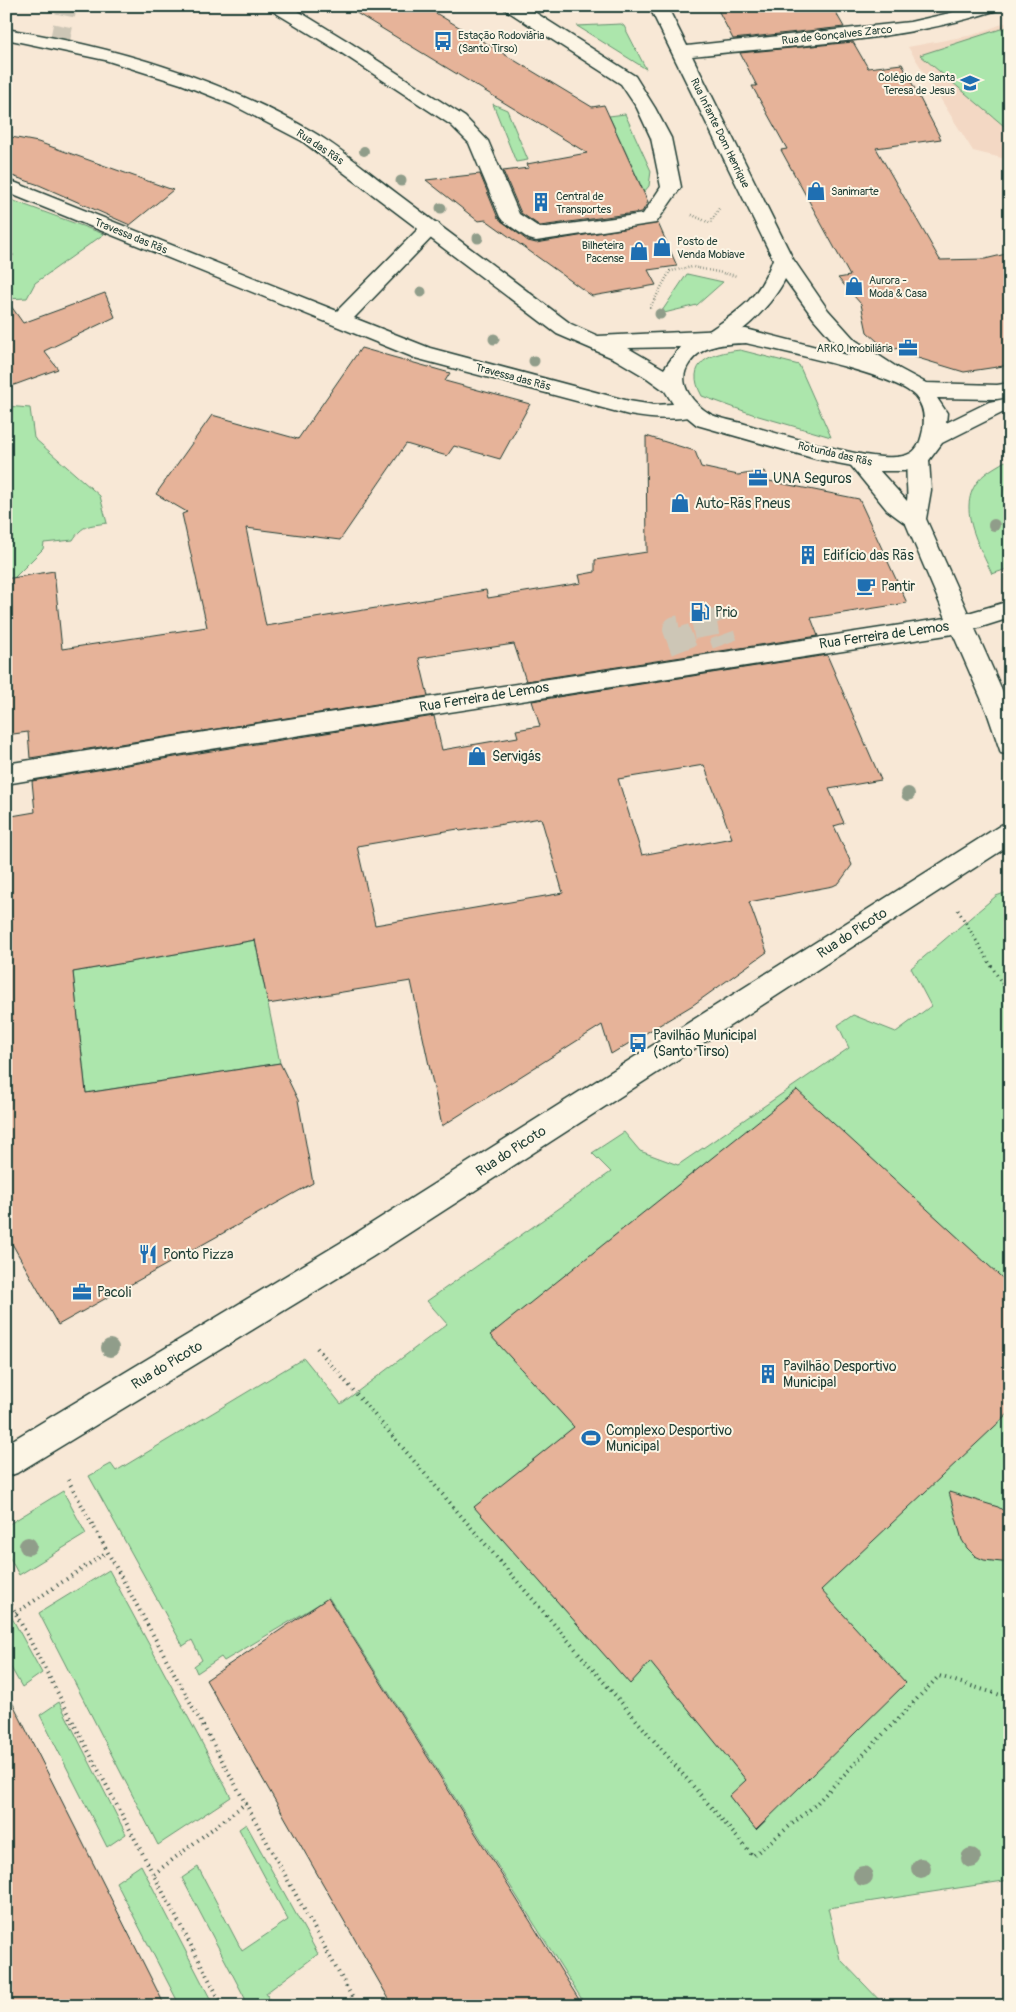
<svg xmlns="http://www.w3.org/2000/svg" width="1016" height="2012" font-family="Pangolin,sans-serif">
<style>
.built{fill:#f3d8c4}
.green{fill:#ace6ac;stroke:#669270}
.building{fill:#e6b399;stroke:#1f3d34;fill-rule:evenodd}
.lines{fill:none;stroke-linecap:round;stroke-linejoin:round}
.minor-tunnel-far1{stroke:#cdc6b6;stroke-width:20;stroke-dasharray:20 10;stroke-linecap:butt}
.minor-tunnel{stroke:#cdc6b6;stroke-width:26;stroke-dasharray:26 13;stroke-linecap:butt}
.minor-casing{stroke:#1f3d34;stroke-width:3}
.major-casing{stroke:#1f3d34;stroke-width:3}
.path-far2{stroke:#1f3d34;stroke-width:2.5;stroke-dasharray:0.5 2.5;stroke-linecap:butt}
.path-far1{stroke:#1f3d34;stroke-width:3;stroke-dasharray:1 4;stroke-linecap:butt}
.path{stroke:#1f3d34;stroke-width:4;stroke-dasharray:1 4.5;stroke-linecap:butt}
.minor{fill:#fcf5e5;fill-rule:evenodd}
.major{fill:#fcf5e5;fill-rule:evenodd}
.tree{fill:#909d8a}
.labels{text-anchor:middle;dominant-baseline:central;stroke-width:4;stroke-linejoin:round;paint-order:stroke}
.far-poi-label{font-size:11px;fill:#1f3d34;stroke:#fcf5e5;text-anchor:start}
.far-street-label{font-size:11px;fill:#1f3d34;stroke:#fcf5e5}
.poi-label{font-size:14px;fill:#1f3d34;stroke:#fcf5e5;text-anchor:start}
.street-label{font-size:14px;fill:#1f3d34;stroke:#fcf5e5}
</style>
<rect width="100%" height="100%" fill="#f8e8d6"/>
<filter id="ink" filterUnits="userSpaceOnUse"><feTurbulence type="fractalNoise" baseFrequency=".02" numOctaves="2"/><feDisplacementMap in="SourceGraphic" scale="10" xChannelSelector="R" yChannelSelector="G"/><feConvolveMatrix kernelMatrix="1 2 1 2 8 2 1 2 1" color-interpolation-filters="sRGB"/></filter>
<g filter="url(#ink)">
<!-- built -->
<path class="built" d="M1010 21V160L973 151 908 47 973 35Z"/>
<!-- green -->
<path class="green" d="M621 24 624 26 646 69 577 26Z
M1010 26V131L920 55Z
M493 104 507 110 528 160 516 162Z
M625 114 651 171 649 186 644 192 609 116Z
M6 198 104 234 35 283 27 298 6 299V262L14 255 6 252Z
M687 274 723 282 697 305 660 314Z
M740 350 799 365 831 437 755 415 702 396C683 362 712 353 740 350Z
M6 406 30 408 34 438 100 496 107 523C89 526 83 524 73 540L44 543 43 549 14 578H6Z
M1005 461 1010 463V568L992 574C978 543 952 501 985 474 991 469 999 465 1005 461Z
M1010 891V1880L828 1908 840 1959 885 2006H586L329 1598 224 1661 221 1657 197 1673 194 1666 202 1660 192 1640 183 1646 89 1476 111 1464 116 1471 304 1358 341 1404 447 1324 427 1301 611 1172 592 1153 624 1132 640 1151 678 1165 849 1048 838 1025 853 1015 896 1032 931 1006 911 968 996 896Z
M255 940 280 1063 86 1093 73 972Z
M63 1491 86 1534 19 1575 6 1551V1526Z
M109 1570 231 1797 158 1845 39 1613Z
M6 1607 42 1673 22 1687 6 1659Z
M59 1702 126 1834 107 1847 40 1715Z
M246 1824 318 1954 266 1993 273 2006H249L182 1878 198 1867 242 1951 288 1920 239 1829Z
M141 1865 214 2006H180L116 1882Z"/>
<!-- building -->
<path class="building" d="M345 6H424L592 107 604 105 648 202 642 212 540 226 521 213 503 171 529 168 527 164 587 153Z
M716 6H832L844 27 733 39Z
M853 42 868 68 902 64 941 139 876 148 940 260 985 259 1010 253V365L964 372 908 355 899 348 888 351 867 332 861 304 838 278 850 276 781 150 787 149 752 86H757L740 53Z
M6 136 38 142 173 190 130 225 39 185 6 174Z
M480 174 498 218 528 241 536 243 658 223 677 266 648 270 656 285 592 296 486 220 478 221 426 180Z
M105 293 115 317 44 351 58 369 6 388V299L23 323Z
M361 348 450 373 445 381 530 404 500 459 454 446 447 456 406 444 340 540 246 528 266 626 486 590 488 598 581 583 579 575 595 572V560L647 552 646 436 695 451 701 467 738 475 765 471 769 481 859 499 907 603 811 618 818 636 526 681 514 644 419 658 428 696 30 758 28 732 6 735V579L54 571 62 649 207 627 182 514 187 512 156 494 212 415 298 439Z
M827 655 881 780 829 789 844 823 834 826 852 865 839 883 833 886 749 902 767 952 693 1005 611 1054 602 1025 442 1126 411 981 268 1004 255 940 73 972 86 1093 280 1063 298 1100 313 1183 58 1325 6 1233V817L35 812 32 781 211 751 434 716 442 750 518 737 516 730 540 726 532 701ZM704 765 732 838 642 855 618 779ZM541 818 563 893 375 925 357 846 458 829 460 831Z
M797 1090 1010 1285V1412L821 1590 906 1683 756 1830 729 1796 746 1780 650 1662 630 1684 474 1507 574 1427 490 1335Z
M949 1492 998 1507 1010 1515V1563L984 1560 975 1556 967 1548 962 1540Z
M328 1598 496 1866 583 2006H393L206 1680Z
M6 1690 165 2006H6Z"/>
<g class="lines">
<!-- minor-tunnel-far1 -->
<path class="minor-tunnel-far1" d="M59 45 67 6"/>
<!-- minor-tunnel -->
<path class="minor-tunnel" d="M684 650 676 629 717 622 725 644"/>
<!-- minor casing -->
<g class="minor-casing">
<path id="minor" d="M268 6H290L349 42 465 117 488 141 519 214 540 228 643 214 661 187 651 138 637 108 621 84 506 10 503 6H525L635 76 655 108 671 138 681 187 656 223 536 241 529 239 503 221 500 217 469 143 451 125 337 50 271 10Z
M649 6H667L687 46 910 22 950 13 972 6H1000L997 10C900 42 794 45 692 56L793 259 806 278 828 310 855 340 898 368 901 373 898 378 890 380 882 378 841 350 814 319 785 279C775 301 732 350 706 343L702 338 706 333C740 310 758 300 773 259Z
M6 179 337 311 424 223 431 221 438 223 441 227 438 231 354 318 430 348 629 401 654 405 690 403 698 405 701 410 698 415C675 421 652 419 629 415L415 358 6 192Z
M918 452 926 455 929 460 931 490 926 519 968 613 1010 601V618L975 629 1010 708V755L1001 753 987 712 953 634 211 749 6 784V764L211 731 946 618 906 524 887 510 848 462 851 457 859 454 867 457 907 501C909 487 903 467 910 455Z
M1010 822V845L372 1257 17 1473 6 1477V1444L350 1237 1001 825Z"/>
</g>
<!-- major casing -->
<g class="major-casing">
<path id="major" d="M6 29C114 47 218 77 313 132 341 148 372 175 399 195 456 238 514 281 571 324L598 336 746 329 898 368 926 383 997 385 1010 383V397L997 399 937 398 947 413 946 423 989 402 1010 398V412L1002 413 942 443 927 463 904 471H879L816 459 697 425 675 407 665 391 647 378 615 359 557 334 302 141 231 104 181 84 105 60 6 39ZM746 343C779 351 895 374 915 396 924 406 925 417 923 430 921 439 919 448 911 453 892 464 846 451 825 446 798 440 771 432 745 424 735 421 722 419 712 415 694 405 675 384 689 364 702 344 724 344 746 343ZM680 347 664 369 628 348Z"/>
</g>
<!-- path-far2 -->
<path class="path-far2" d="M692 215 710 223 720 207
M650 308 670 271 693 267 737 276"/>
<!-- path-far1 -->
<path class="path-far1" d="M958 910 1010 997"/>
<!-- path -->
<path class="path" d="M317 1348 753 1856 814 1806 939 1676 1010 1698
M68 1480 357 2006
M6 1595 223 2006
M16 1613 107 1552
M154 1874 246 1803"/>
<!-- minor -->
<use href="#minor" class="minor"/>
<!-- major -->
<use href="#major" class="major"/>
</g>
<!-- trees -->
<g class="tree">
<circle cx="364" cy="151" r="5"/>
<circle cx="401" cy="181" r="5.5"/>
<circle cx="441" cy="208" r="5.5"/>
<circle cx="478" cy="238" r="5.5"/>
<circle cx="421" cy="292" r="5.5"/>
<circle cx="660" cy="314" r="5.5"/>
<circle cx="494" cy="339" r="5.5"/>
<circle cx="534" cy="361" r="5.5"/>
<circle cx="994" cy="525" r="6"/>
<circle cx="908" cy="794" r="7"/>
<circle cx="110" cy="1348" r="9"/>
<circle cx="28" cy="1546" r="9"/>
<circle cx="971" cy="1858" r="10"/>
<circle cx="921" cy="1868" r="10"/>
<circle cx="863" cy="1876" r="10"/>
</g>
</g>
<!-- icons -->
<defs>
<g id="bus-bare" transform="scale(1.5)"><path d="M-5-6H5V4H4V6H2V4H-2V6H-4V4H-5ZM-3.5-4V0h7V-4ZM-3.5 1.2v1.5H-2V1.2ZM2 1.2v1.5H3.5V1.2Z" fill="#1f6fb2" stroke="#fcf5e5" stroke-width="2.5" paint-order="stroke"/></g>
<g id="school-bare" transform="scale(1.5)"><path d="M0-5L7-2L0 1L-7-2ZM-4 1L0 2.5L4 1V4Q0 6-4 4Z" fill="#1f6fb2" stroke="#fcf5e5" stroke-width="2.5" paint-order="stroke"/></g>
<g id="shop-bare" transform="scale(1.5)"><path d="M-5-2.5h2.3a2.7 3.5 0 0 1 5.4 0H5L5.5 6h-11ZM-1.5-2.5h3a1.5 2.3 0 0 0-3 0Z" fill="#1f6fb2" stroke="#fcf5e5" stroke-width="2.5" paint-order="stroke"/></g>
<g id="building-bare" transform="scale(1.5)"><path d="M-4-6H4V6H1V3H-1V6H-4ZM-2.5-4.3h1.7v1.8h-1.7ZM.8-4.3h1.7v1.8H.8ZM-2.5-1h1.7V.8h-1.7ZM.8-1h1.7V.8H.8Z" fill="#1f6fb2" stroke="#fcf5e5" stroke-width="2.5" paint-order="stroke"/></g>
<g id="office-bare" transform="scale(1.5)"><path d="M-6-3h4V-5.5h4V-3h4V5H-6ZM-1-4.5V-3h2v-1.5ZM-6 0V1H6V0Z" fill="#1f6fb2" stroke="#fcf5e5" stroke-width="2.5" paint-order="stroke"/></g>
<g id="cafe-bare" transform="scale(1.5)"><path d="M-5.5-4.5H6V0H3Q3 3.5 0 3.5H-2.5Q-5.5 3.5-5.5 0ZM3-3.2v2h1.7v-2ZM-6 4.5H4V6H-6Z" fill="#1f6fb2" stroke="#fcf5e5" stroke-width="2.5" paint-order="stroke"/></g>
<g id="fuel-bare" transform="scale(1.5)"><path d="M-5.5-6h7V0h2V4h1.3V-2.5L3-4.5l.8-.8L6-3V5H2.5V1h-1V6h-7ZM-4.2-4.7v3.2H.2V-4.7Z" fill="#1f6fb2" stroke="#fcf5e5" stroke-width="2.5" paint-order="stroke"/></g>
<g id="restaurant-bare" transform="scale(1.5)"><path d="M-5-6h1v4h1v-4h1v4h1v-4h1v5L-1.5 .5V6h-2V.5L-5-1ZM5-6V6H3V1.5H1.5Q1.5-4 5-6Z" fill="#1f6fb2" stroke="#fcf5e5" stroke-width="2.5" paint-order="stroke"/></g>
<g id="stadium-bare" transform="scale(1.5)"><path d="M0-5a6.5 5 0 1 0 0 10a6.5 5 0 1 0 0-10ZM-3.5-1.8h7v3.6h-7Z" fill="#1f6fb2" stroke="#fcf5e5" stroke-width="2.5" paint-order="stroke"/></g>
</defs>
<g fill-rule="evenodd">
<use href="#bus-bare" x="443" y="41"/>
<use href="#school-bare" x="970" y="83"/>
<use href="#shop-bare" x="816" y="191"/>
<use href="#building-bare" x="541" y="202"/>
<use href="#shop-bare" x="662" y="247"/>
<use href="#shop-bare" x="639" y="251"/>
<use href="#shop-bare" x="854" y="286"/>
<use href="#office-bare" x="908" y="348"/>
<use href="#office-bare" x="758" y="478"/>
<use href="#shop-bare" x="680" y="503"/>
<use href="#building-bare" x="808" y="555"/>
<use href="#cafe-bare" x="866" y="586"/>
<use href="#fuel-bare" x="700" y="612"/>
<use href="#shop-bare" x="477" y="756"/>
<use href="#bus-bare" x="638" y="1043"/>
<use href="#restaurant-bare" x="148" y="1254"/>
<use href="#office-bare" x="82" y="1292"/>
<use href="#building-bare" x="768" y="1374"/>
<use href="#stadium-bare" x="591" y="1438"/>
</g>
<g class="labels">
<!-- far-poi labels -->
<g class="far-poi-label">
<text x="458" y="35">Estação Rodoviária<tspan x="458" dy="13">(Santo Tirso)</tspan></text>
<text x="955" y="77" text-anchor="end">Colégio de Santa<tspan x="955" dy="13">Teresa de Jesus</tspan></text>
<text x="831" y="191">Sanimarte</text>
<text x="556" y="196">Central de<tspan x="556" dy="13">Transportes</tspan></text>
<text x="677" y="241">Posto de<tspan x="677" dy="13">Venda Mobiave</tspan></text>
<text x="624" y="245" text-anchor="end">Bilheteira<tspan x="624" dy="13">Pacense</tspan></text>
<text x="869" y="280">Aurora -<tspan x="869" dy="13">Moda &amp; Casa</tspan></text>
<text x="893" y="348" text-anchor="end">ARKO Imobiliária</text>
</g>
<!-- far-street labels -->
<g class="far-street-label">
<text transform="translate(837 35) rotate(-6)">Rua de Gonçalves Zarco</text>
<text transform="translate(720 133) rotate(64)">Rua Infante Dom Henrique</text>
<text transform="translate(320 147) rotate(34)">Rua das Rãs</text>
<text transform="translate(131 236) rotate(22)">Travessa das Rãs</text>
<text transform="translate(513 377) rotate(15)">Travessa das Rãs</text>
<text transform="translate(835 454) rotate(13)">Rotunda das Rãs</text>
</g>
<!-- poi labels -->
<g class="poi-label">
<text x="773" y="478">UNA Seguros</text>
<text x="695" y="503">Auto-Rãs Pneus</text>
<text x="823" y="555">Edifício das Rãs</text>
<text x="881" y="586">Pantir</text>
<text x="715" y="612">Prio</text>
<text x="492" y="756">Servigás</text>
<text x="653" y="1035">Pavilhão Municipal<tspan x="653" dy="16">(Santo Tirso)</tspan></text>
<text x="163" y="1254">Ponto Pizza</text>
<text x="97" y="1292">Pacoli</text>
<text x="783" y="1366">Pavilhão Desportivo<tspan x="783" dy="16">Municipal</tspan></text>
<text x="606" y="1430">Complexo Desportivo<tspan x="606" dy="16">Municipal</tspan></text>
</g>
<!-- street labels -->
<g class="street-label">
<text transform="translate(884 635) rotate(-8)">Rua Ferreira de Lemos</text>
<text transform="translate(484 697) rotate(-9)">Rua Ferreira de Lemos</text>
<text transform="translate(852 933) rotate(-33)">Rua do Picoto</text>
<text transform="translate(511 1151) rotate(-33)">Rua do Picoto</text>
<text transform="translate(167 1365) rotate(-31)">Rua do Picoto</text>
</g>
</g>
<!-- margin -->
<rect width="1016" height="2012" fill="none" stroke="#fcf5e5" stroke-width="25"/>
<rect x="12" y="12" width="991" height="1987" fill="none" stroke="#1f3d34" stroke-width="2" filter="url(#ink)"/>
</svg>
